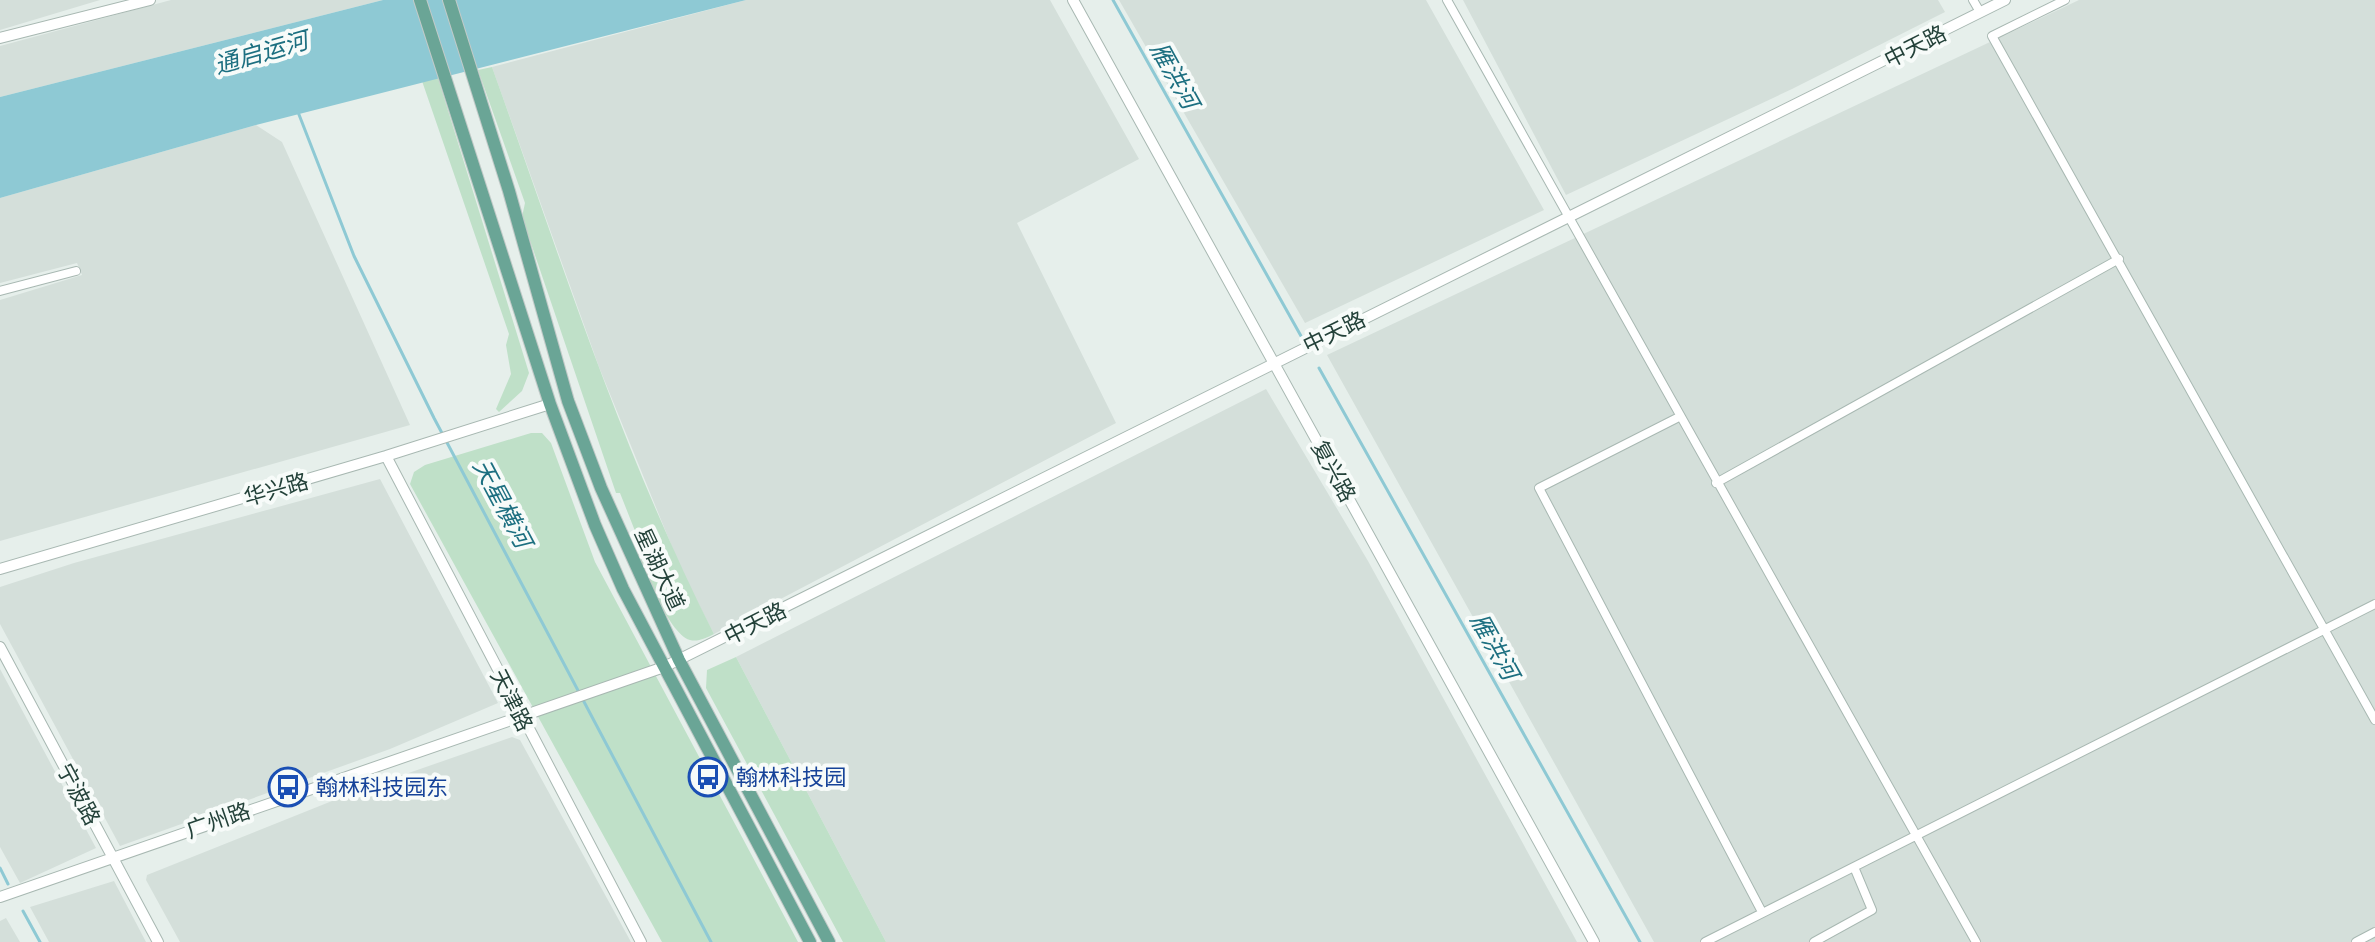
<svg xmlns="http://www.w3.org/2000/svg" width="2375" height="942" font-family="Quicksand,'Noto Sans SC',sans-serif">
<style>
.built{fill:#d4dfda}
.green{fill:#bfe0c8}
.water{fill:#8ec9d4}
.lines{fill:none;stroke-linecap:round;stroke-linejoin:round}
.stream{stroke:#8ec9d4;stroke-width:3}
.minor-casing{stroke:#a8b8b2;stroke-width:10}
.tertiary-casing{stroke:#a8b8b2;stroke-width:12}
.primary-casing{stroke:#c2cac8;stroke-width:14}
.minor{stroke:#fff;stroke-width:8}
.tertiary{stroke:#fff;stroke-width:10}
.primary{stroke:#6aa596;stroke-width:12}
.labels{text-anchor:middle;dominant-baseline:central;stroke-width:8;stroke-linejoin:round;paint-order:stroke}
.street-label{font-size:22px;fill:#24423a;stroke:#f7fbf9}
.transit-label{font-size:22px;fill:#164399;stroke:#f7fbf9;text-anchor:start}
.water-label{font-size:24px;font-style:italic;fill:#1c6f80;stroke:#f7fbf9}
</style>
<rect width="100%" height="100%" fill="#e6efeb"/>
<!-- built -->
<path class="built" d="M0 0H100L0 30Z
M171 0H383L0 97V46Z
M746 0H1050L1139 159 1017 223 1116 423 714 634 683 574 599 367 492 67Z
M1119 0H1426L1544 210 1305 323Z
M1463 0H1938L1945 12 1792 89 1566 195Z
M2079 0H2375V942H1654L1327 355Z
M256 125 282 142 410 425 0 541V300L82 275 77 263 0 283V198Z
M1266 389 1368 561 1577 942H886L736 657Z
M380 479 498 703 390 749 120 846 0 624V587L74 563Z
M0 669 96 848 20 883 0 847Z
M512 737 520 740 631 942H180L146 880 147 875 357 791Z
M114 881 146 942H49L30 907Z
M6 918 20 942H0V921Z"/>
<!-- green -->
<path class="green" d="M492 67C560 257 622 453 714 634 706 638 698 642 690 640 667 633 641 560 631 538L637 536 620 493H616L522 217 525 203 478 70Z
M438 78 529 373 522 391 499 412 496 409 511 374 506 345 509 334 422 81Z
M531 433H542L551 443 595 562 798 942H662L410 484 414 472 425 465Z
M736 657 886 942H843L706 688 707 670Z"/>
<!-- water -->
<path class="water" d="M383 0H746L256 125 0 198V97Z"/>
<g class="lines">
<!-- stream -->
<path class="stream" d="M1113 0 1301 336
M298 112 354 256 434 418 711 942
M1319 368 1640 942
M0 868 8 884
M23 911 40 942"/>
<!-- minor casing -->
<g class="minor-casing">
<path id="minor" d="M1447 0 1976 942
M1973 0 1980 12
M2065 0 1992 36 2375 720
M0 291 76 271
M1679 417 1539 488 1762 912
M1716 483 2119 259
M1705 942 2375 604
M1814 942 1872 910 1854 867
M2356 942 2375 932"/>
</g>
<!-- tertiary casing -->
<g class="tertiary-casing">
<path id="tertiary" d="M1073 0 1594 942
M0 38 150 0
M386 456 641 942
M0 569 386 456 550 404
M0 647 158 942
M0 897 664 667 2005 0"/>
</g>
<!-- primary casing -->
<g class="primary-casing">
<path id="primary" d="M420 0 550 404 595 525 623 589 810 942
M449 0 509 191 568 401 601 488 679 660 829 942"/>
</g>
<!-- minor -->
<use href="#minor" class="minor"/>
<!-- tertiary -->
<use href="#tertiary" class="tertiary"/>
<!-- primary -->
<use href="#primary" class="primary"/>
</g>
<!-- icons -->
<defs>
<g id="bus-ring" transform="scale(2)"><circle r="9.5" fill="#f7fbf9" stroke="#1a4fb4" stroke-width="1.5"/><path d="M-5-6H5V4H4V6H2V4H-2V6H-4V4H-5ZM-3.5-4V0h7V-4ZM-3.5 1.2v1.5H-2V1.2ZM2 1.2v1.5H3.5V1.2Z" fill="#1a4fb4"/></g>
</defs>
<g fill-rule="evenodd">
<use href="#bus-ring" x="708" y="777"/>
<use href="#bus-ring" x="288" y="787"/>
</g>
<g class="labels">
<!-- street labels -->
<g class="street-label">
<text transform="translate(1915 46) rotate(-27)">中天路</text>
<text transform="translate(1334 332) rotate(-26)">中天路</text>
<text transform="translate(1334 471) rotate(61)">复兴路</text>
<text transform="translate(276 489) rotate(-16)">华兴路</text>
<text transform="translate(660 569) rotate(65)">星湖大道</text>
<text transform="translate(755 623) rotate(-27)">中天路</text>
<text transform="translate(512 700) rotate(63)">天津路</text>
<text transform="translate(79 794) rotate(62)">宁波路</text>
<text transform="translate(218 820) rotate(-19)">广州路</text>
</g>
<!-- transit labels -->
<g class="transit-label">
<text x="736" y="777">翰林科技园</text>
<text x="316" y="787">翰林科技园东</text>
</g>
<!-- water labels -->
<g class="water-label">
<text transform="translate(261 52) rotate(-16)">通启运河</text>
<text transform="translate(1175 75) rotate(61)">雁洪河</text>
<text transform="translate(503 503) rotate(62)">天星横河</text>
<text transform="translate(1495 646) rotate(61)">雁洪河</text>
</g>
</g>
</svg>
